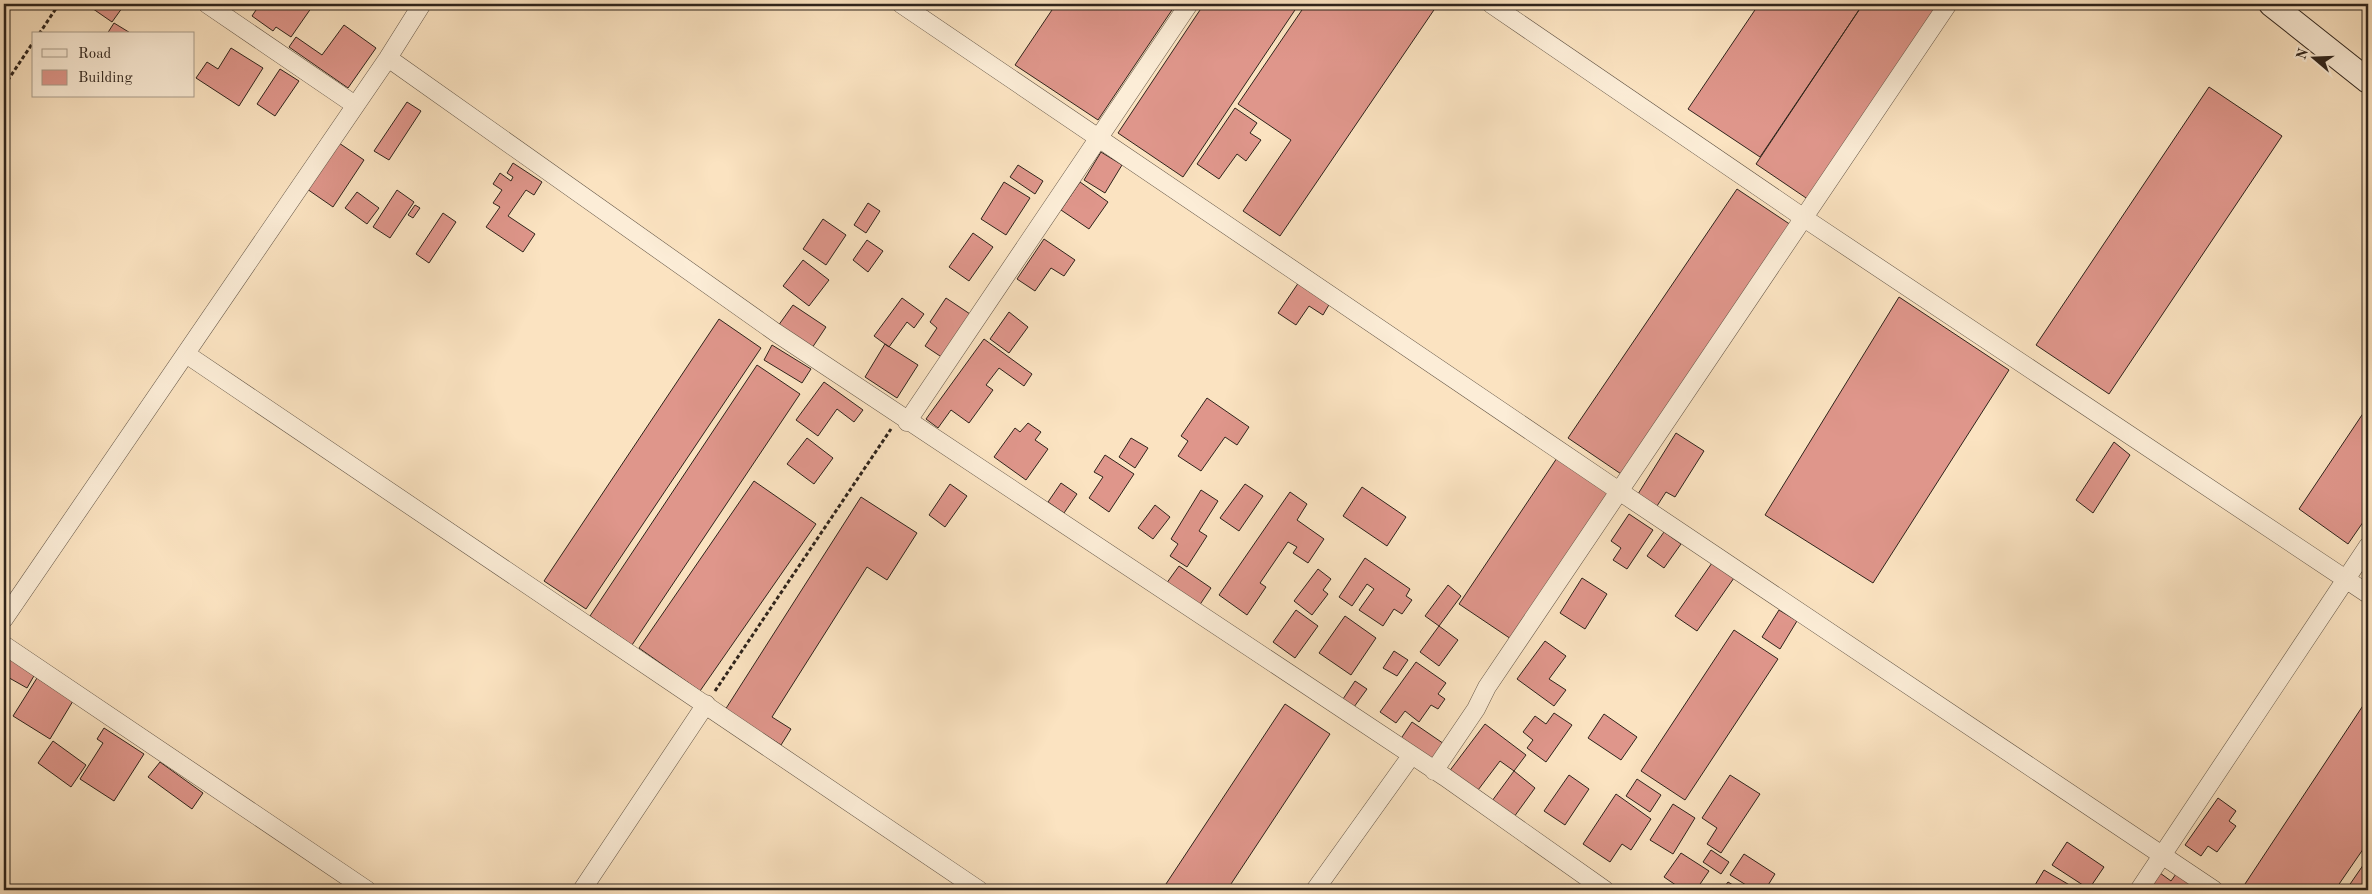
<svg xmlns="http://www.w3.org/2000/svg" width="2372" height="894" font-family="'Old Standard TT',serif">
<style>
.building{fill:#df968b;stroke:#2f241c}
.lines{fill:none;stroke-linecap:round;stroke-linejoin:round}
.minor-casing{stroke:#625445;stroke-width:19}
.secondary-casing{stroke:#2f241c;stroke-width:26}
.path{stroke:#2f241c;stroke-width:3;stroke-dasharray:4 2.5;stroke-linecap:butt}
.minor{stroke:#fcedd7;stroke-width:18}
.secondary{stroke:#fcedd7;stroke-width:24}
</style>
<rect width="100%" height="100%" fill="#fbe3c1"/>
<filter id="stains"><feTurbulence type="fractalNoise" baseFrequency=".004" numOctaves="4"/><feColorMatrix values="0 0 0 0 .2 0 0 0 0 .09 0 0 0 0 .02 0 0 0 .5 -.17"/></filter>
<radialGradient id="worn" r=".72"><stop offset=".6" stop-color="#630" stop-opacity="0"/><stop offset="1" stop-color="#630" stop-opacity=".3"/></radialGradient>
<!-- building -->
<path class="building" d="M86 4H125L112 22Z
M260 4H318L317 6 314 4 291 37 276 27 273 31 252 16Z
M1056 4H1176L1098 120 1015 65Z
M1204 4H1299L1183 177 1118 133Z
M1306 4H1438L1280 236 1243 211 1291 140 1238 104Z
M1759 4H1863L1760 157 1688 109Z
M1863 4H1948L1815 204 1756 164Z
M114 23 132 34H107Z
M344 25 376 48 348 88 289 47 296 37 322 55Z
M231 48 263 68 239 106 196 78 207 62 218 69Z
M280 69 299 81 275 116 257 104Z
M2209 87 2282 136 2109 394 2036 345Z
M407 102 421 111 389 160 374 151Z
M1235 108 1257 123 1250 133 1261 140 1246 161 1237 154 1219 179 1197 164Z
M339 143 364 160 333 207 307 189Z
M1101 152 1122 165 1105 193 1084 180Z
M513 163 542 182 534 195 526 190 508 216 535 234 523 252 486 227 500 207 493 203 502 190 493 184 500 173 511 181 513 177 507 173Z
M1018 165 1043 181 1035 194 1010 177Z
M1004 182 1030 198 1006 235 981 219Z
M1080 182 1108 202 1089 229 1061 210Z
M1737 189 1797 229 1627 478 1568 438Z
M397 190 414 202 390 238 373 227Z
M357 192 379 208 367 224 345 208Z
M868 203 880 211 866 233 854 225Z
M415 205 420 208 413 218 408 215Z
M443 213 456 222 429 263 416 254Z
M823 219 846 235 826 265 803 249Z
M973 233 993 247 969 281 949 267Z
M1044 239 1075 260 1064 276 1051 268 1035 291 1017 279Z
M867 240 883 251 868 272 853 260Z
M803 260 829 280 809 306 783 286Z
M1299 282 1330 303 1323 315 1309 306 1296 325 1278 313Z
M1899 297 2009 370 1873 583 1765 515Z
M902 298 924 314 914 328 907 322 889 347 874 336Z
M946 298 973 316 943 358 925 346 937 328 930 322Z
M793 305 826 327 812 348 778 326Z
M1009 312 1028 327 1009 353 990 339Z
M719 319 761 348 586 609 544 581Z
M984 339 1032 374 1024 386 999 368 986 385 993 390 969 423 951 410 938 428 926 419Z
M885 344 918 365 897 398 865 377Z
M772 345 811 369 802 383 764 360Z
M757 365 800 394 632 645 590 616Z
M824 382 863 410 854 422 837 409 818 436 796 420Z
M1207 398 1249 427 1237 445 1225 437 1201 471 1178 456 1188 441 1181 436Z
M2368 406V515L2348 544 2299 509Z
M1028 423 1041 432 1035 440 1048 449 1026 480 994 457 1015 428 1020 432Z
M1676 433 1704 451 1675 497 1666 492 1657 506 1638 494Z
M807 438 833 458 814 484 787 464Z
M1131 438 1148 448 1135 468 1119 457Z
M2114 442 2130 455 2093 513 2076 500Z
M1105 455 1134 474 1109 512 1089 498 1103 477 1094 472Z
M1557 458 1615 496 1517 643 1459 604Z
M754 481 816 524 700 691 639 648Z
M1061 483 1077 494 1064 513 1048 502Z
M950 484 967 496 945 527 929 515Z
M1245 484 1263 496 1239 531 1220 518Z
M1362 487 1406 517 1387 546 1343 516Z
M1201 490 1218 501 1199 531 1207 536 1187 567 1170 556 1178 544 1171 539Z
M1290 492 1307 504 1297 520 1324 539 1308 563 1293 553 1297 547 1288 542 1260 583 1266 587 1247 615 1219 595Z
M861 497 917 533 887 580 867 567 772 717 791 729 781 745 725 710Z
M1155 505 1170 517 1153 539 1138 528Z
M1629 514 1653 530 1627 569 1613 560 1621 548 1611 541Z
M1664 532 1681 544 1664 568 1647 556Z
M1365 558 1410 589 1406 596 1412 600 1402 614 1394 609 1383 626 1359 610 1374 589 1367 584 1352 606 1339 597Z
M1712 563 1734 578 1697 631 1675 616Z
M1179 566 1211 588 1199 606 1166 584Z
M1318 569 1331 579 1323 590 1328 594 1312 615 1294 601Z
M1582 578 1607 594 1585 629 1560 613Z
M1448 585 1461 596 1439 626 1425 616Z
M1296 610 1318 626 1295 658 1273 642Z
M1779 610 1797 621 1780 649 1762 637Z
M1345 616 1376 638 1351 675 1319 653Z
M1439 626 1458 640 1439 666 1420 652Z
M1734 630 1778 659 1685 800 1641 771Z
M1545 641 1566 656 1549 679 1566 690 1554 706 1517 679Z
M1394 651 1408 660 1397 676 1383 668Z
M4 656 35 674 27 688 4 675Z
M1416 662 1446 683 1438 694 1445 699 1438 709 1431 705 1419 722 1405 711 1396 723 1380 712Z
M37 678 73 701 50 739 13 716Z
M1355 681 1367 689 1354 707 1343 699Z
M2368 698V842L2335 890H2248L2243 887Z
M1285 704 1330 734 1227 890H1162Z
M1554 713 1572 725 1546 762 1527 748 1533 740 1523 732 1535 716 1546 724Z
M1604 714 1637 737 1621 760 1588 738Z
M1412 722 1450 748 1434 771 1396 746Z
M1485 724 1526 755 1514 771 1500 761 1472 798 1445 777Z
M104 728 144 754 114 801 80 779 103 743 97 739Z
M53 741 86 765 71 787 38 763Z
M160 762 203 793 192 809 148 777Z
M1514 771 1535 788 1514 817 1492 801Z
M1569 775 1589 789 1565 825 1544 811Z
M1730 775 1760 794 1721 853 1707 844 1717 828 1702 818Z
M1637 779 1661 795 1650 812 1626 796Z
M1616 794 1651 819 1631 850 1622 844 1610 862 1583 844Z
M2218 798 2236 811 2229 821 2236 826 2217 852 2208 846 2201 856 2185 845Z
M1673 804 1695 818 1673 854 1650 840Z
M2067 842 2104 867 2089 889 2052 865Z
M1711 850 1729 862 1721 874 1703 862Z
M1681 853 1709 871 1696 890H1683L1664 877Z
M1744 854 1775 874 1765 890H1754L1730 875Z
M2368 858V890H2346Z
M2044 870 2078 890H2032Z
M2160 873 2171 881 2176 874 2189 883 2184 890H2154L2150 887Z
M1728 882 1741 890H1722Z"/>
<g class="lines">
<!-- minor casing -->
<g class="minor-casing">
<path id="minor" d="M207 4 355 105
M901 4 1619 491 2214 890
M1491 4 1804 218 2368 594
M388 58 775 332 1445 777 1605 890
M186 354 979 890
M907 422 1189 4
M4 619 388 58 422 4
M4 645 367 890
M1434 771 1476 709 1487 687 1948 4
M582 890 706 704
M1315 890 1411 756
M2139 890 2368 546"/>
</g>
<!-- secondary casing -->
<g class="secondary-casing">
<path id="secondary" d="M2271 4 2368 81"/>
</g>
<!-- path -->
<path class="path" d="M39 34 59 4
M4 86 34 41
M715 691 891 429"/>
<!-- minor -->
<use href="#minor" class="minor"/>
<!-- secondary -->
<use href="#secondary" class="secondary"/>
</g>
<!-- margin -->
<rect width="2372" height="894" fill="none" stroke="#fbe3c1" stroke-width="20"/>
<rect x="5" y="5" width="2362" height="884" fill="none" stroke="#2f241c" stroke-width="2.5"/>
<rect x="10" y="10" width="2352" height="874" fill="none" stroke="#2f241c"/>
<!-- legend -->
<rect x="32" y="32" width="162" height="65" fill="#fcedd7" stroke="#aa9d8c"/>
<rect x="42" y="49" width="25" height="8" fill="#fcedd7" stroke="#aa9d8c"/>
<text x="78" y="58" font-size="15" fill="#2f241c">Road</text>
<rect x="42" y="70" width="25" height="15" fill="#df968b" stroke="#aa9d8c"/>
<text x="78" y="82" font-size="15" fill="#2f241c">Building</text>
<!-- north arrow -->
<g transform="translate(2314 58) rotate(289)" stroke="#fcedd7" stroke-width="4" paint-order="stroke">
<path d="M0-4L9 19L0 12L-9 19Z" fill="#2f241c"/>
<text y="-8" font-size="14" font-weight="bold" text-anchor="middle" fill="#2f241c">N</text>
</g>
<rect width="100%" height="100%" filter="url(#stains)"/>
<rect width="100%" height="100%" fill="url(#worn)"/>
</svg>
